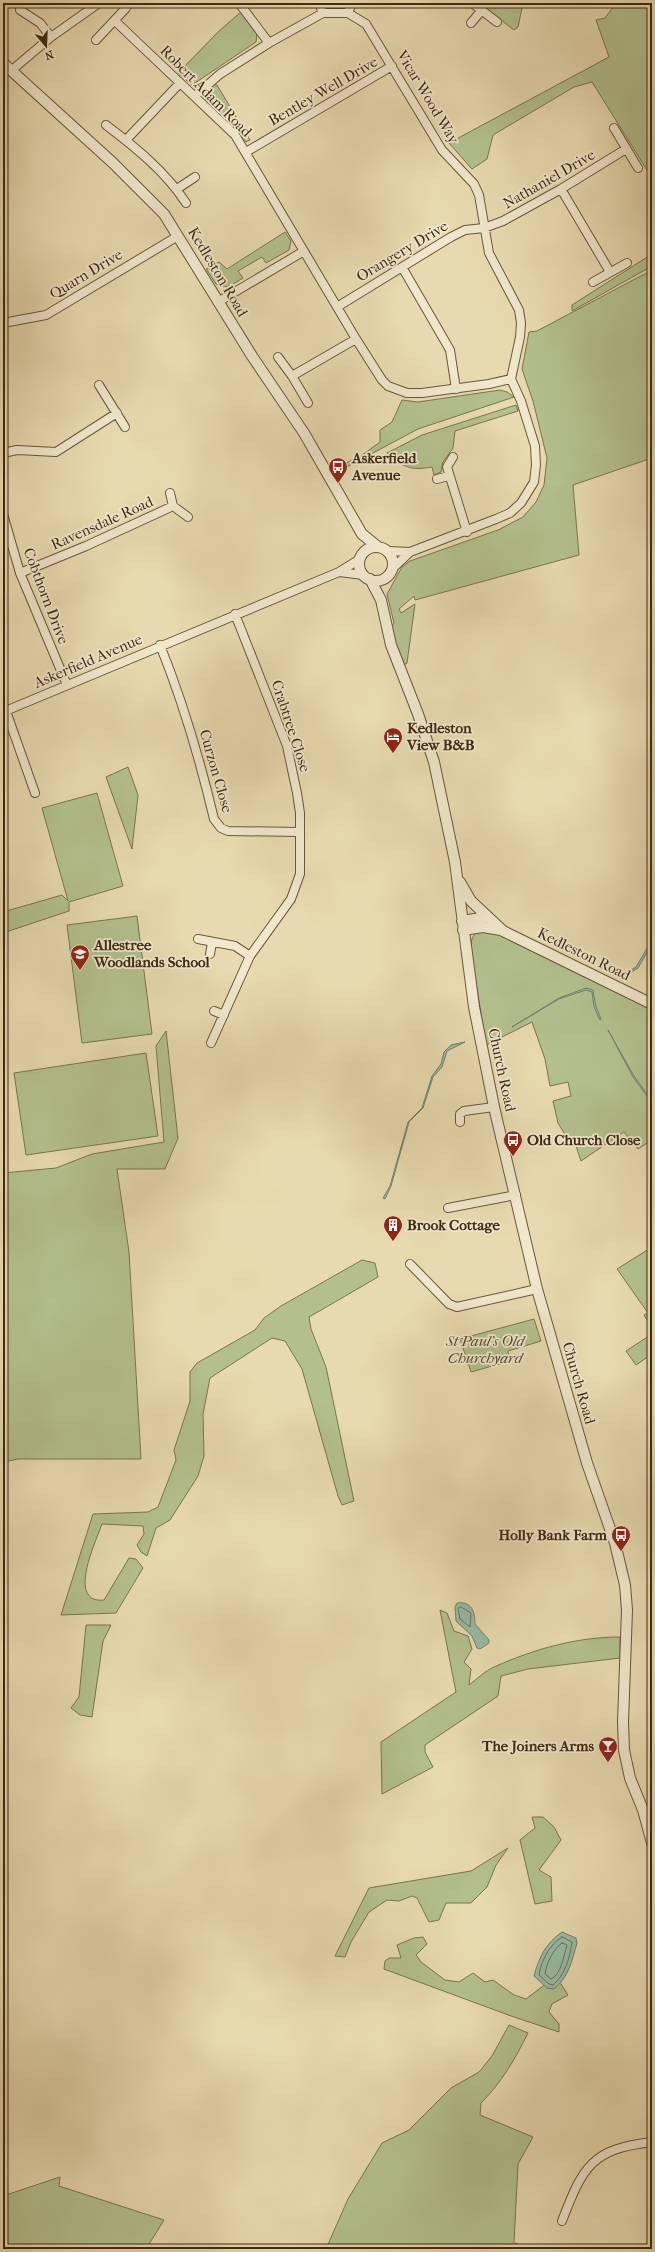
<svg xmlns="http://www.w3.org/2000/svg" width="655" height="2252" font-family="'IM FELL French Canon',serif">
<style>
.green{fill:#b3c08e;stroke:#797550}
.water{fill:#98bba6;stroke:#74816a}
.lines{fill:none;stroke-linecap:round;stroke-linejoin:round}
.shore{stroke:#6c725c;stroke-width:1}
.minor-casing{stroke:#695639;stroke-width:10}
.tertiary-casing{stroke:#695639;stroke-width:12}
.minor{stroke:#f0e7cc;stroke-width:8}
.tertiary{stroke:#f0e7cc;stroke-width:10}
.labels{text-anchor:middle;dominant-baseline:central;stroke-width:3.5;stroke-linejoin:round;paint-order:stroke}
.street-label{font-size:15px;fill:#3f2a11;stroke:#f0e7cc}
.poi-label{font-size:15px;font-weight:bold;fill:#3f2a11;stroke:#f0e7cc;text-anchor:start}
.park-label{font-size:15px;font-style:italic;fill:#56482a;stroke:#f0e7cc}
</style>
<rect width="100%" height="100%" fill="#e8dab0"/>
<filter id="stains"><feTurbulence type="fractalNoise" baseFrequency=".005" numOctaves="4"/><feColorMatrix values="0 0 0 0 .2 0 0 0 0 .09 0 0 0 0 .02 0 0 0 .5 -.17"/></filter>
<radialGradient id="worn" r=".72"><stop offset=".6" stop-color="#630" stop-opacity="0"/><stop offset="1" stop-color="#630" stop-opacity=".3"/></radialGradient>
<!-- green -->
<path class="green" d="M479 3H523L518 27 514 30Z
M616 3H633L638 7 640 3H652V178L592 82 574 87 493 135 487 159 472 169 449 143 609 57 596 20 605 18Z
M241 12 257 34 256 42 192 85 178 73 219 31Z
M212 84 217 85 250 140 246 142 212 102H206L205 94Z
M285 232 291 241 289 250 266 263 262 257 238 271 243 278 228 287 216 284 206 269 219 262 227 269Z
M652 254V266L572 311V305Z
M652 270V458L573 485 579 555 415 600 414 596 399 609 401 613 415 604 407 663 403 666 391 628 394 623 387 594 402 567 410 561 498 530 523 517 536 502 544 485 547 458 533 401 522 369 529 332 537 331Z
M500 390 507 392 514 397 418 429 341 470 338 473 335 468 361 456 380 442V430L392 422 402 400 418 402Z
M516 405 518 411 455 431 453 448 443 462 441 472 434 475 432 467C410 471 403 467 387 453L422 435Z
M128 767 138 795 132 849 106 777Z
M97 793 123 886 69 902V911L3 933V912L62 895 68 901 42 808Z
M137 916 152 1034 82 1043 67 925Z
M480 931 499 933 652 1008V1140L638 1149 624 1132 581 1161 576 1146H572L558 1123 553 1101 571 1096 568 1082 550 1086 545 1059 532 1022 486 1045 471 950C471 941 471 935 480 931Z
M166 1031 178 1138 165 1169H117L129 1252 141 1459H18L3 1462V1173L56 1168 92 1154 164 1142 156 1046Z
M146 1053 158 1136 26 1155 14 1073Z
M652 1247V1328L644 1315 648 1313 617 1269Z
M362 1260 375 1263 378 1277 309 1317 311 1329 326 1367 354 1501 342 1505 338 1496 302 1369 285 1341 272 1338 210 1378 203 1414 204 1456 198 1476 170 1520 156 1528 147 1556 141 1552 137 1545 144 1534 143 1526 102 1524C96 1541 66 1604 104 1600L129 1558 136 1559 143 1568 116 1613 61 1615 93 1514 148 1512 158 1507 176 1460 174 1450 190 1401V1372L197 1363 255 1330 264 1318 281 1306Z
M534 1319 541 1341 508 1351 510 1361 471 1372 460 1339Z
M652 1334V1354L636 1365 626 1351Z
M440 1610 447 1613 454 1631 468 1636 472 1649 464 1662 471 1669 469 1685C477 1679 485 1671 494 1667 534 1649 577 1637 620 1637V1658L528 1669 501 1676 498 1696 425 1745V1752L433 1767 382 1794 381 1742 456 1692Z
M86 1625H111L103 1641 92 1717 80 1715 71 1708 79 1697Z
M532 1817H543L554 1827 561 1840 539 1870 551 1877 552 1901 535 1904 520 1840 535 1828Z
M508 1848 496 1865 487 1887 471 1903H446L439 1920 429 1922 417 1898 412 1896 399 1901 387 1900 369 1912 351 1942 345 1957 335 1956 369 1888 471 1871Z
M423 1937 427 1944 416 1955 421 1962 445 1980 459 1982 473 1973 485 1982 493 1980 514 1995 526 1999 551 1980 561 1984 568 1995 552 2004 549 2012 559 2024V2032L511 2016 384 1969 385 1961 389 1958H401L397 1945 414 1938Z
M509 2025 528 2033C515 2059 502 2082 481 2103L480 2115 533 2137 518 2164 514 2243 538 2249H326L348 2199 382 2143 409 2130 451 2088 479 2072 492 2056Z
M60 2177 59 2186 164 2220 146 2249H3V2196Z"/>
<!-- water -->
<path class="water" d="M652 940V944L638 968 623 977 621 976 636 967Z
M586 988 593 990 596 1007 601 1019 600 1020 594 1007 592 992 586 990 559 999 512 1027 559 998Z
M608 1030 634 1076 652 1101V1103L633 1077Z
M465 1042 447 1051 442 1067 433 1077 423 1108 409 1122 391 1186 385 1199 383 1198 390 1186 408 1122 422 1108 432 1076 441 1064 444 1052 451 1045Z
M457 1603C472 1601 475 1612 475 1624L489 1640V1643L480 1649 477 1648 472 1636 456 1621 455 1607Z
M562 1932 576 1938 577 1943C572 1960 569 1977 554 1989L547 1988 534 1976C539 1957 546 1943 562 1932Z"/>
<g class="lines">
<!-- shore -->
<path class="shore" d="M461 1607 471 1613 470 1627 460 1619 458 1609Z
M562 1937 572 1942C570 1957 565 1975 553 1985L549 1984 539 1975C541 1961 550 1944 562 1937Z
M562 1943 567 1945C564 1955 561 1975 551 1979L545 1974C546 1964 554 1948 562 1943Z"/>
<!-- minor casing -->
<g class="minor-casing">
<path id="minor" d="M239 3 269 43
M319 3 323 13
M472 3 497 22
M20 10 40 23 51 37
M348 13 352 3
M115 21 235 135 356 339 382 380 388 386 407 393H422L489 384 511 379
M471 23 482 10
M96 40 126 8
M12 70 51 37 99 3
M195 96 220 74 269 43 323 13H348L366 24 442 150 474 184 479 195 489 253 519 310 521 323 520 337 511 379 521 401 535 446 536 465 534 482 521 503 510 513 496 519 410 552 388 551
M106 125C135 147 166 172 186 203
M614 128 638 168
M126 140 180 83
M246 152 392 66
M177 189 195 177
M561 189 610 272
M402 267 450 350 456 389
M593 282 627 263
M218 302 304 251
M337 307 451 237 465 230 484 228 503 221 561 189 626 149
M3 323 46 315 178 236
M278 357 292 376 308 403
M292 376 356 339
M99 385 125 427
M3 453 17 450 56 452 117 413
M453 457 447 467 467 532
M437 479 449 476
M170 493 173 506
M3 514 20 573 67 685
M393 568 410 552
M339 572 363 575
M20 573 86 546 173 506 188 517
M160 645C183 702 200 760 214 819L221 828 228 831 300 832
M6 711 35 793
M3 712 339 572 360 559
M198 939 235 946 250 956
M210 954 212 943
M214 1011 224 1015
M211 1043 250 956 291 899 300 874V813L297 793 287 746 235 614
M460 1122V1114L464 1111 494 1107
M448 1208 516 1195
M410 1264 449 1304 457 1307 537 1289
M562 2221C583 2166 592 2149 652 2142"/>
</g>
<!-- tertiary casing -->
<g class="tertiary-casing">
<path id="tertiary" d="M3 63 113 163 164 214 252 356 304 433 362 534 378 547
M359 564a17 17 0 1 1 34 0a17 17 0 1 1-34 0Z
M370 579 381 600 391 645 418 714 434 762 455 862 474 1007 494 1107 537 1289 587 1463 615 1543 625 1585 627 1610 623 1722 624 1750 630 1778 643 1810 652 1843
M460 882 471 901 503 931 652 1004
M462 921 487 917
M463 930 483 927 501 930"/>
</g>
<!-- minor -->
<use href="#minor" class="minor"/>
<!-- tertiary -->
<use href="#tertiary" class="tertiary"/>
</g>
<!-- icons -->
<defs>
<g id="bus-pin" transform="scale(1)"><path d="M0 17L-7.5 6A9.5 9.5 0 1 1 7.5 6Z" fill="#8f2418" stroke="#f0e7cc"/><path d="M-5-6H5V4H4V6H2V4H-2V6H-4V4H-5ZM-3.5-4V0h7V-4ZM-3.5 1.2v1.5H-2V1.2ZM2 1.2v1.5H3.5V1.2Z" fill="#fff"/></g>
<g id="hotel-pin" transform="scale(1)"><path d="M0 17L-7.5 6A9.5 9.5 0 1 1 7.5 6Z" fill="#8f2418" stroke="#f0e7cc"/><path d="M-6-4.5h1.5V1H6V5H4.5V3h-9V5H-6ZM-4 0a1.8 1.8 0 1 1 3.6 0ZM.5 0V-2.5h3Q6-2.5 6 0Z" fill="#fff"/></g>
<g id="school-pin" transform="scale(1)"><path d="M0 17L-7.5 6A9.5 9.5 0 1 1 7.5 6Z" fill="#8f2418" stroke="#f0e7cc"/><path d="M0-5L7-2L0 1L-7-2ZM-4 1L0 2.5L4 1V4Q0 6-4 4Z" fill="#fff"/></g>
<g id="building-pin" transform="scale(1)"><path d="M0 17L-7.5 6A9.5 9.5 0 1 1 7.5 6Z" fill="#8f2418" stroke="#f0e7cc"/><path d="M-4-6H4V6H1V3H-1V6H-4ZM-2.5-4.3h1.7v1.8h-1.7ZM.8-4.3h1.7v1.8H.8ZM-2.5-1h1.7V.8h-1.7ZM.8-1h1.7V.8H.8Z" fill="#fff"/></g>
<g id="bar-pin" transform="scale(1)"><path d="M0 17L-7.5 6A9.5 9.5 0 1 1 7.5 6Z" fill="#8f2418" stroke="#f0e7cc"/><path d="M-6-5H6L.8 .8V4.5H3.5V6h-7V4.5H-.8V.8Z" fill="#fff"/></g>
</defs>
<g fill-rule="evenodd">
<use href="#bus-pin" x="338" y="467"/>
<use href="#hotel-pin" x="393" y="737"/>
<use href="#school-pin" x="80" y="954"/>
<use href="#bus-pin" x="513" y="1140"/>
<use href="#building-pin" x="393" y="1225"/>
<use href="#bus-pin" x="621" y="1535"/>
<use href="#bar-pin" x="608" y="1746"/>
</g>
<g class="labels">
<!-- street labels -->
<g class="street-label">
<text transform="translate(206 91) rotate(45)">Robert Adam Road</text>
<text transform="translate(323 91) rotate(-30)">Bentley Well Drive</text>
<text transform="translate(428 97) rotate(59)">Vicar Wood Way</text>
<text transform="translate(549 179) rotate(-30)">Nathaniel Drive</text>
<text transform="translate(402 251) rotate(-31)">Orangery Drive</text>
<text transform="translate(218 272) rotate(59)">Kedleston Road</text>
<text transform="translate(86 274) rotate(-31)">Quarn Drive</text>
<text transform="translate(102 523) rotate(-24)">Ravensdale Road</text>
<text transform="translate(46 596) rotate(69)">Cobthorn Drive</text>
<text transform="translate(88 661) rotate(-23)">Askerfield Avenue</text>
<text transform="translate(291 726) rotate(72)">Crabtree Close</text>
<text transform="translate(216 771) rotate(74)">Curzon Close</text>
<text transform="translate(584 954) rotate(26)">Kedleston Road</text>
<text transform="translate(502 1070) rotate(78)">Church Road</text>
<text transform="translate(579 1383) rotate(74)">Church Road</text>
</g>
<!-- poi labels -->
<g class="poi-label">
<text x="352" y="458">Askerfield<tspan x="352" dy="17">Avenue</tspan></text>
<text x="407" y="728">Kedleston<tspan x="407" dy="17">View B&amp;B</tspan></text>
<text x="94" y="945">Allestree<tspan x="94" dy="17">Woodlands School</tspan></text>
<text x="527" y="1140">Old Church Close</text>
<text x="407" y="1225">Brook Cottage</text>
<text x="607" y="1535" text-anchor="end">Holly Bank Farm</text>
<text x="594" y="1746" text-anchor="end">The Joiners Arms</text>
</g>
<!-- park labels -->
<g class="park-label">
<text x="485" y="1341">St Paul's Old<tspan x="485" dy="17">Churchyard</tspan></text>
</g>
</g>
<!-- margin -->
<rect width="655" height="2252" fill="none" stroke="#e8dab0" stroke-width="16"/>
<rect x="4" y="4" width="647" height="2244" fill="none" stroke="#3f2a11" stroke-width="2"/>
<rect x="8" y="8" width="639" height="2236" fill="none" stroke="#3f2a11"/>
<!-- north arrow -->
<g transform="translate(46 46) rotate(161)" stroke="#f0e7cc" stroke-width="3" paint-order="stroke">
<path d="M0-3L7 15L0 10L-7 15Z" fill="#3f2a11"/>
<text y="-6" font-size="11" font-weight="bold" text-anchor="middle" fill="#3f2a11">N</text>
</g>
<rect width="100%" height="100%" filter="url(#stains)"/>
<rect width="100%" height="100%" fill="url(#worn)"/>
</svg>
